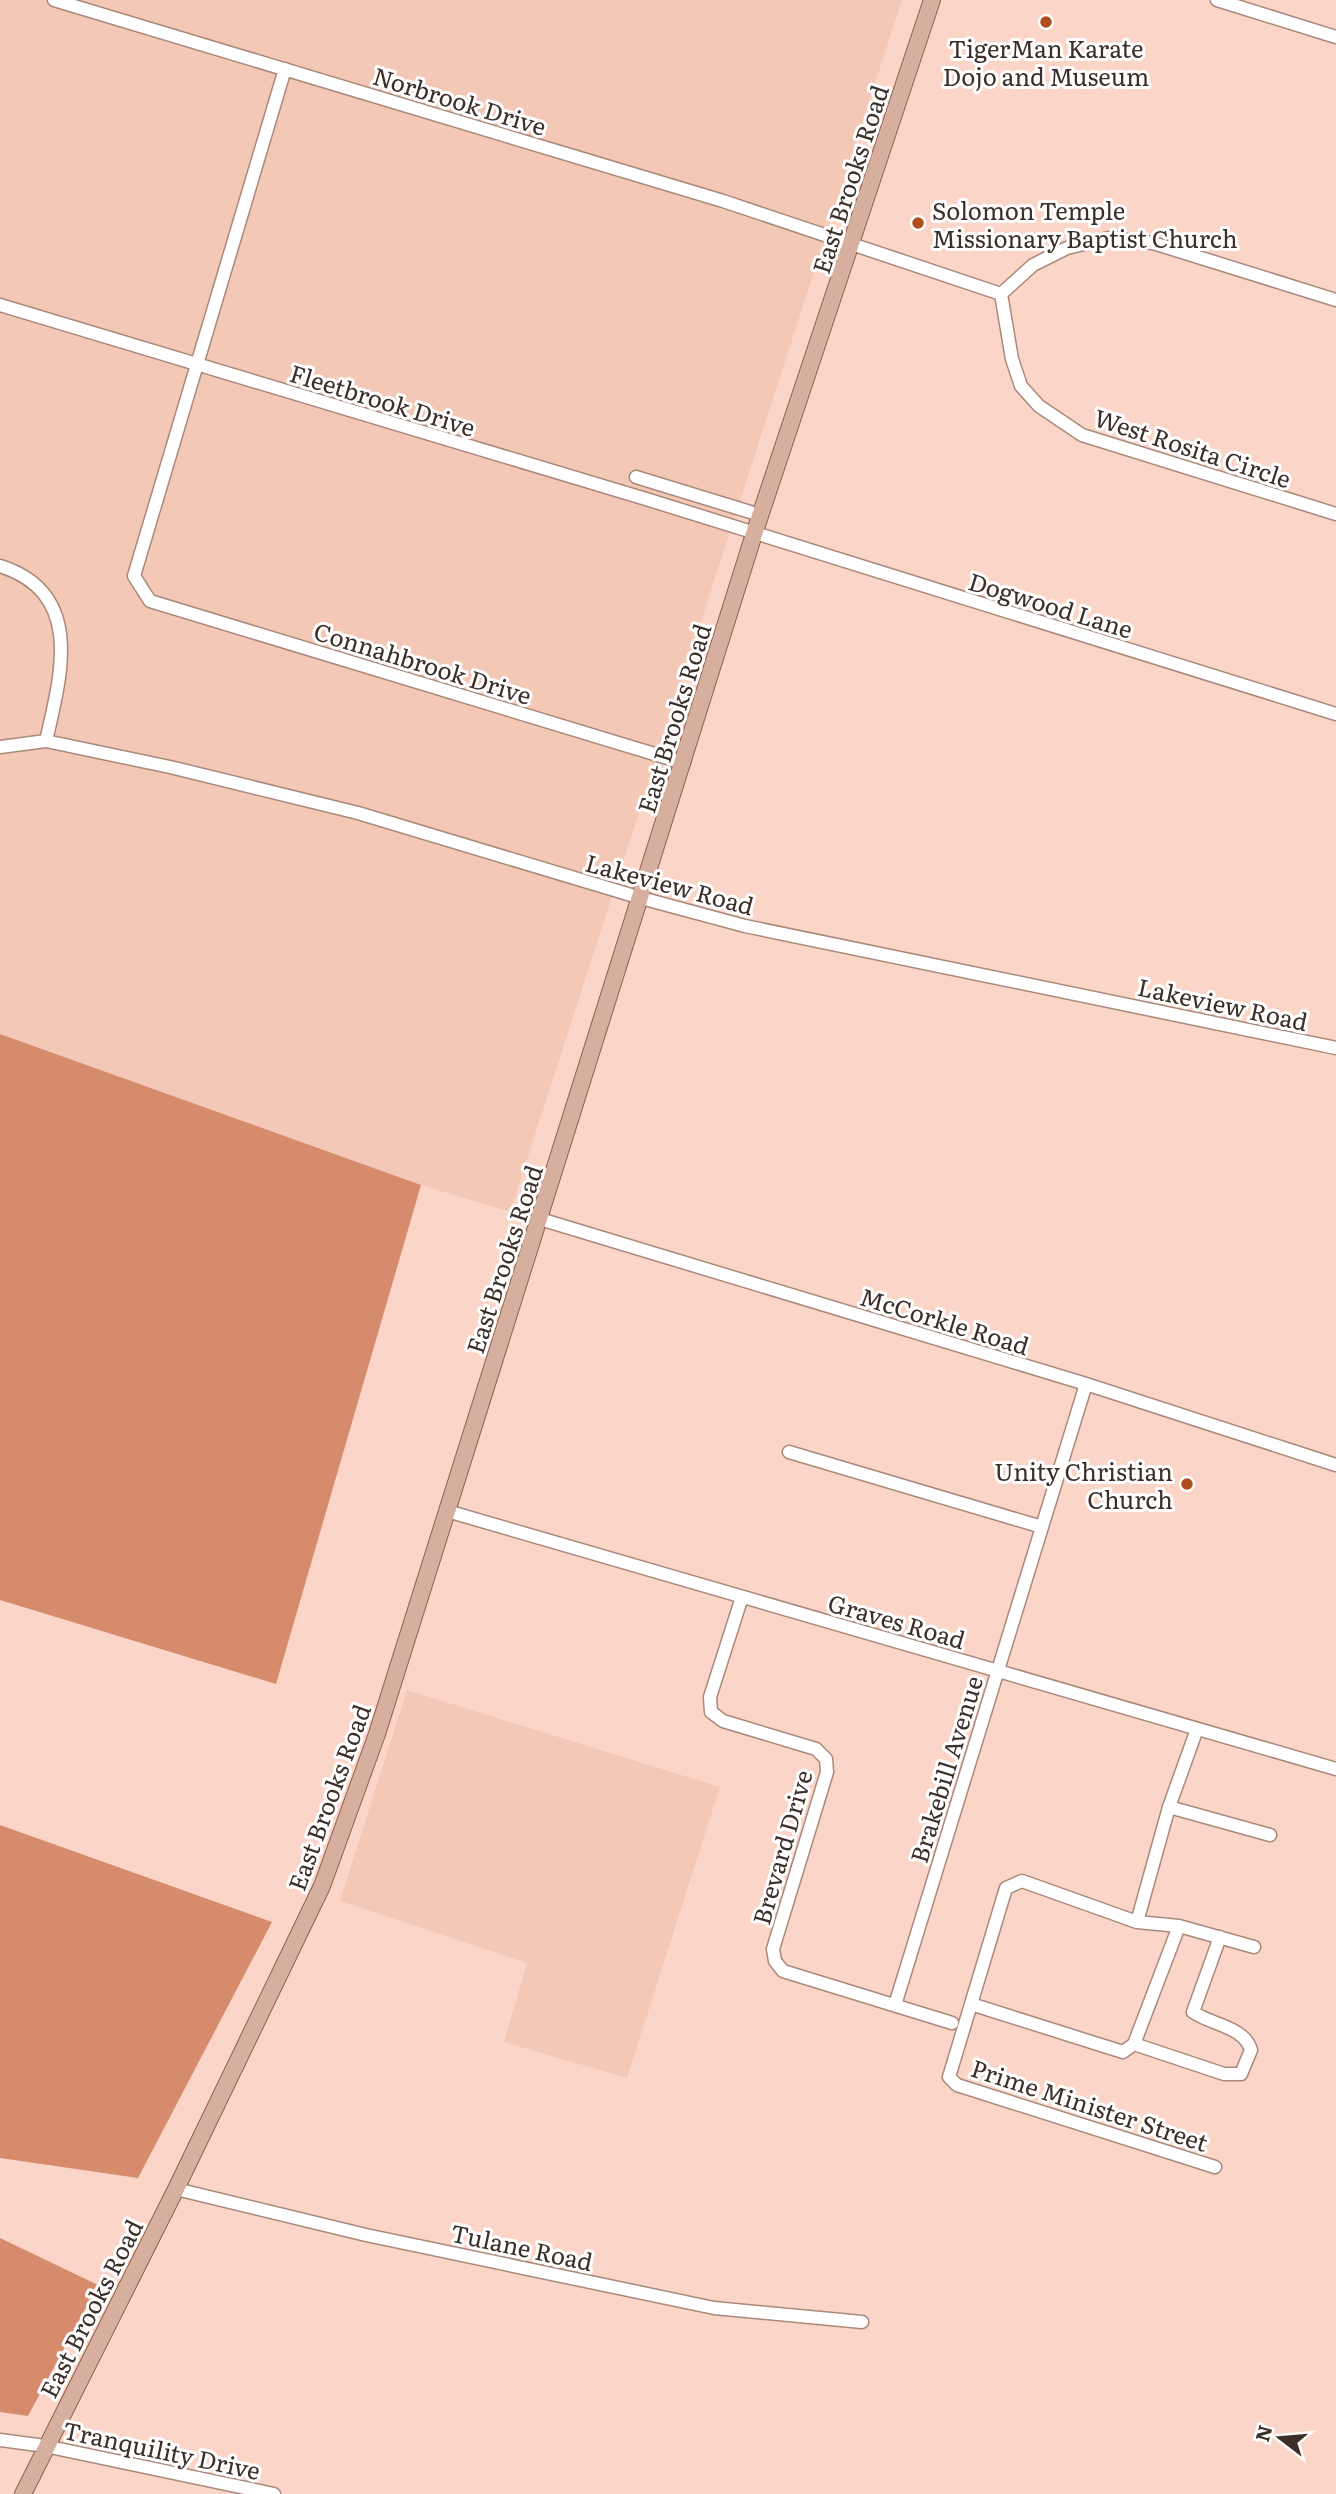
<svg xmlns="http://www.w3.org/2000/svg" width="1336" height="2494" font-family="Literata,serif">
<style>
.built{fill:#f4c8b7}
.forest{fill:#d68b6d}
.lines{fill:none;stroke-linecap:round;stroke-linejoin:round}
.minor-casing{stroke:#aa897b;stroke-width:15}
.major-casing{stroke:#905f4c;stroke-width:18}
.minor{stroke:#fff;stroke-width:12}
.major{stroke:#d7af9f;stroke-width:16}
.poi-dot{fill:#b24d1f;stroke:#fff;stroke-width:2.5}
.labels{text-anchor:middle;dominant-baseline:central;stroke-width:6;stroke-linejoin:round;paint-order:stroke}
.poi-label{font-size:24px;fill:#3c2e28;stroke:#fff}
.street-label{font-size:24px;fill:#3c2e28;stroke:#fff}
</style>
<rect width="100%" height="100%" fill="#fbd6c8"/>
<!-- built -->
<path class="built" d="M0 0H902L510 1212 421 1185 0 1034Z
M407 1690 720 1787 627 2078 504 2042 527 1963 340 1901Z"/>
<!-- forest -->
<path class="forest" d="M0 1034 421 1185 276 1684 0 1600Z
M0 1825 272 1922 138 2178 0 2158Z
M0 2238 98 2285 28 2416 0 2412Z"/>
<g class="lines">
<!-- minor casing -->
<g class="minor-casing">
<path id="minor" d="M54 0 723 201 1001 294
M1217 0 1336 37
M285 69 134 576 150 601 684 763
M1001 294 1012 359 1021 386 1039 406 1082 435 1336 514
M1001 294 1033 265 1067 248 1109 238 1153 243 1336 300
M0 305 646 499 1336 714
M636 477 760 515
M0 566C85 593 61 675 46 741
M0 747 46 741 170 767 358 813 641 898 745 926 1336 1048
M540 1219 1086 1384 1336 1465
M789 1452 1042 1527
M447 1511 1336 1769
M742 1597 710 1697 711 1712 723 1721 816 1749 826 1759 827 1772 773 1949 775 1961 783 1971 952 2023
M1169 1807 1270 1835
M1137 1922 1169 1807 1197 1729
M971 2004 1123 2052 1134 2044 1224 2074H1241L1251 2050C1244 2026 1211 2025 1193 2012L1220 1937
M895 2005 1086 1384
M1134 2044 1179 1926
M1215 2167 957 2085 949 2077 1006 1888 1022 1881 1137 1922 1179 1926 1254 1947
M176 2189 366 2235 714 2308 862 2322
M0 2440 45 2446 274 2494"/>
</g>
<!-- major casing -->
<g class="major-casing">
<path id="major" d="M23 2494 176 2189 322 1886 377 1734 754 534 932 0"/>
</g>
<!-- minor -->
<use href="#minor" class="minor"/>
<!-- major -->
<use href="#major" class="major"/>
</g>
<!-- markers -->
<g class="poi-dot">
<circle cx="1046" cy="22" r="7"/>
<circle cx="918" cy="223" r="7"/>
<circle cx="1187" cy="1484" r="7"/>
</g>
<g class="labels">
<!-- poi labels -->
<g class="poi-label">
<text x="1046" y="47">TigerMan Karate<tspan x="1046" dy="28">Dojo and Museum</tspan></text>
<text x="932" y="209" text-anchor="start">Solomon Temple<tspan x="932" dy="28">Missionary Baptist Church</tspan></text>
<text x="1173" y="1470" text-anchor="end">Unity Christian<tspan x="1173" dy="28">Church</tspan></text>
</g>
<!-- street labels -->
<g class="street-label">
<text transform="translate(460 100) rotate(17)">Norbrook Drive</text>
<text transform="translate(849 179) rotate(-72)">East Brooks Road</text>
<text transform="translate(383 399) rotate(17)">Fleetbrook Drive</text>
<text transform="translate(1193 447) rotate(18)">West Rosita Circle</text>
<text transform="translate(1051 604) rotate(17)">Dogwood Lane</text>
<text transform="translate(423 662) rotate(17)">Connahbrook Drive</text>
<text transform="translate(673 718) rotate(-73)">East Brooks Road</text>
<text transform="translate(670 883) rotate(15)">Lakeview Road</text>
<text transform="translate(1223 1003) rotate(12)">Lakeview Road</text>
<text transform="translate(503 1259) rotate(-72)">East Brooks Road</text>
<text transform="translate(945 1320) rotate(17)">McCorkle Road</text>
<text transform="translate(897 1620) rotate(16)">Graves Road</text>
<text transform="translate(945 1769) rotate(-73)">Brakebill Avenue</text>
<text transform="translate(328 1797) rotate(-70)">East Brooks Road</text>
<text transform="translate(781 1847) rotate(-74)">Brevard Drive</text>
<text transform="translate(1090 2104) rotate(18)">Prime Minister Street</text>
<text transform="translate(522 2246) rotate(12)">Tulane Road</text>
<text transform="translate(90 2308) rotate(-63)">East Brooks Road</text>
<text transform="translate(162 2449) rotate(12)">Tranquility Drive</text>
</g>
</g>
<!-- north arrow -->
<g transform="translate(1280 2438) rotate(286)" stroke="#ffffff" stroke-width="5" paint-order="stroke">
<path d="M0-5L12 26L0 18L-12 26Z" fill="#3c2e28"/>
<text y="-10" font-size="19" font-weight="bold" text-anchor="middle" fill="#3c2e28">N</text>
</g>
</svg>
